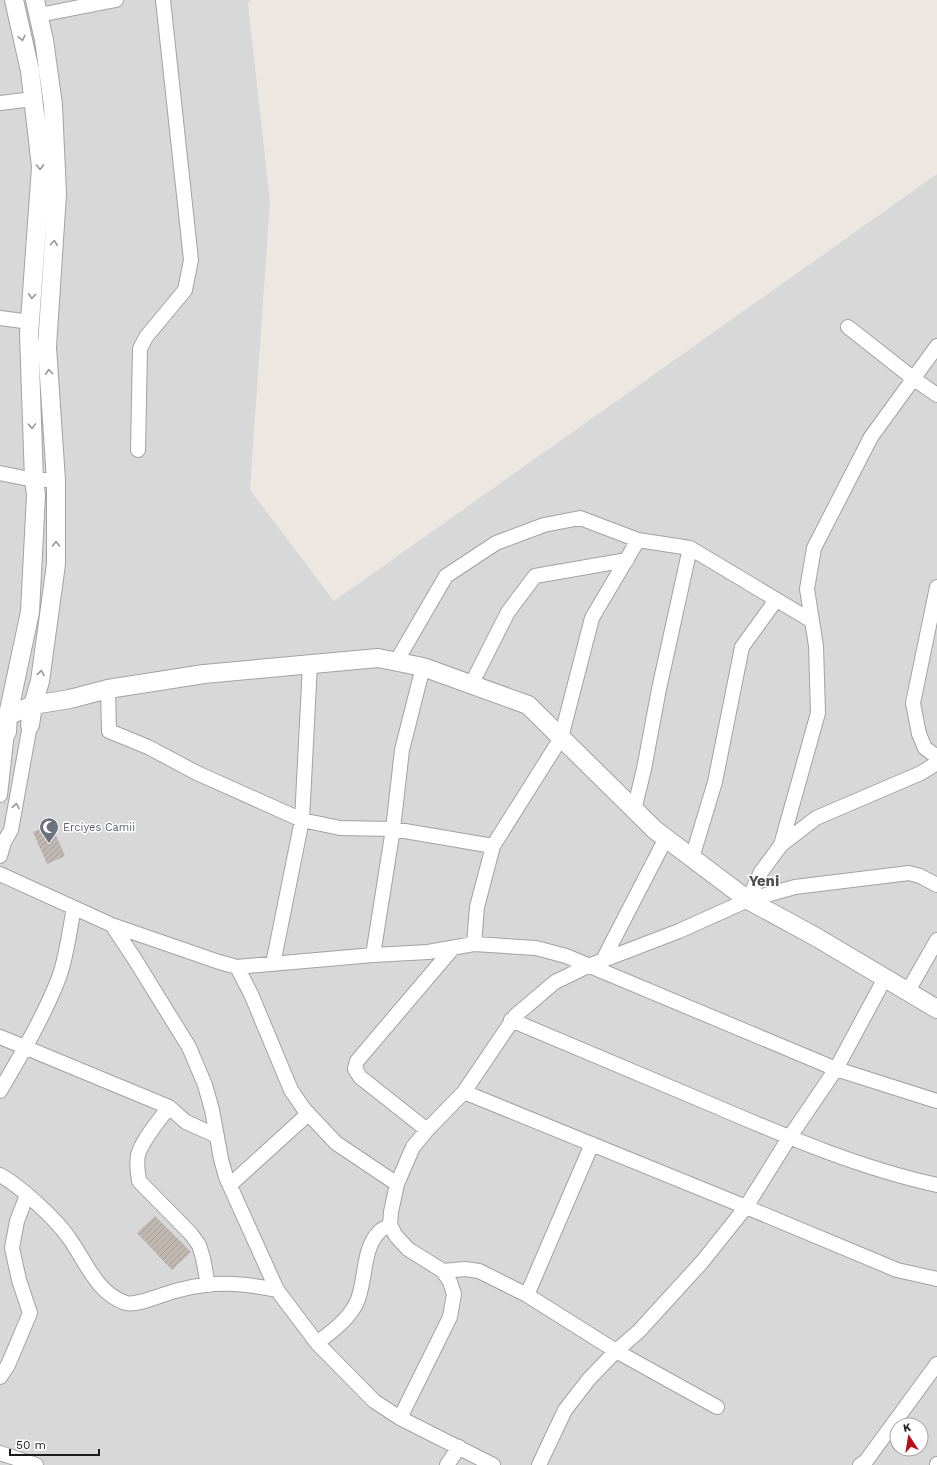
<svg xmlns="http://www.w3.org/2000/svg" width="937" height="1465" font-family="'Work Sans',sans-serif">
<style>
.residential{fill:#d9d8d8;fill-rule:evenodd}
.building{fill:url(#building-hatch)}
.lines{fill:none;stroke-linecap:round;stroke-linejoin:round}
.minor-casing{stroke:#a2a2a2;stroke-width:16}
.tertiary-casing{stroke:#a2a2a2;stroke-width:20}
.minor{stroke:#fff;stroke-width:14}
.tertiary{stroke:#fff;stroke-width:18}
.oneway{stroke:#989898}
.labels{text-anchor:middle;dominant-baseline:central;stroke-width:3;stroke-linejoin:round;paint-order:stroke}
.worship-label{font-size:11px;fill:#5b616d;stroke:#fff;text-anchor:start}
.district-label{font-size:15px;font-weight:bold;fill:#4e4e4e;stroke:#fff}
</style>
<defs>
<pattern id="building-hatch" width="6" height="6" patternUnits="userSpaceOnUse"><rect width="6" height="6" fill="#c0b7b1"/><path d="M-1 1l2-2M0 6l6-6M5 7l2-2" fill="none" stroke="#a49d98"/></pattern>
</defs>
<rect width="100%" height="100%" fill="#ece8e1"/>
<!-- residential -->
<path class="residential" d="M0 0H251L248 3 270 201 250 490 334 601 937 174V1465H0ZM897 1425H921V1449H897Z"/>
<!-- building -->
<path class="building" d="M51 824 65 856 47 864 33 832Z
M155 1216 191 1252 172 1270 137 1233Z"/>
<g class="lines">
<!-- minor casing -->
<g class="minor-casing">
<path id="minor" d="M39 15 116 0
M0 103 33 99
M0 318 30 322
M848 327 914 379 937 395
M138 450 140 349 146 337 185 290 191 260 163 0
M0 473 34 480H56
M937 587 913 703 919 734 925 748 937 757
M396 662 446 576 496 543 544 525 580 518 638 540 690 548 812 621
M471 685 508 612 535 576 627 560
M108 689 109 731 148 747 197 773 302 820 340 828 393 829 493 846
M0 795 7 732
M634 810 644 769 659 689 690 548
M781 845 818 713 816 646 807 589 814 548 871 437 937 346
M0 856 4 842 11 830 30 725
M692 858 715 782 742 647 776 600
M0 874 112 925 134 958 189 1047 205 1085 212 1110 221 1159 226 1177 277 1290 317 1343 374 1401 400 1418 493 1465
M748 900 761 872 781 845 816 818 921 773 937 763
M112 925 219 962 237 967 373 955 428 952 474 944 536 948 566 956 836 1069 937 1101
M474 944 477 907 493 846 561 738 592 618 638 540
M373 955 393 829 402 750 423 667
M603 960 666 838
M273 964 302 820 310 664
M237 967 251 994 291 1090 304 1109 336 1143 397 1184
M908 991 937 940
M511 1020C579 1049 647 1078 715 1106 787 1137 860 1168 937 1185
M0 1037 169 1107 186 1122 217 1136
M0 1091C21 1055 43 1018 58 980 67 957 69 932 74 908
M464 1092 746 1207 897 1270 937 1279
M169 1107C160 1119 142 1140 138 1155 136 1163 138 1172 139 1181L191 1234 199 1245 203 1258 208 1285
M427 1130 360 1077 355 1069 357 1061 453 948
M0 1175C20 1186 56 1219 69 1238 85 1260 97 1294 126 1303 137 1306 163 1294 175 1291 185 1288 195 1286 205 1285 230 1282 252 1285 277 1290
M230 1185 308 1114
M443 1271 465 1269 479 1271 527 1295 616 1351 717 1407
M527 1295 592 1144
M317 1343C331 1332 347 1321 356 1304 367 1282 361 1249 380 1231 382 1229 387 1227 390 1225
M0 1377 8 1365 30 1313 19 1280 12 1248 17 1221 27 1195
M400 1418 450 1317 454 1294 450 1282 443 1271 408 1249 396 1236 390 1225 391 1212 397 1184 413 1147 427 1130 464 1092 516 1015 555 982 588 966 679 931 748 900 795 887 909 873 920 876 937 885
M0 1453 36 1465
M447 1465 459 1447
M539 1465 565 1410 589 1379 616 1351 639 1331 702 1262 746 1207 789 1138 836 1069 885 978
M860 1465 866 1461 937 1364
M937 1465V1464"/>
</g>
<!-- tertiary casing -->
<g class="tertiary-casing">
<path id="tertiary" d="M0 719 33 705 70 699 108 689 204 674 378 658 423 667 528 705 655 830 748 900 816 937 937 1009
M30 725 33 705 40 681 56 564V480L47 347 57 194 53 105 44 40 35 0
M7 732 8 715 30 612 36 495 34 480 29 335 41 167 30 71 14 0"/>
</g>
<!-- minor -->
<use href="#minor" class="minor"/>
<!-- tertiary -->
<use href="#tertiary" class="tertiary"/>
</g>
<!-- one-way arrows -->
<defs><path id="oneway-chevron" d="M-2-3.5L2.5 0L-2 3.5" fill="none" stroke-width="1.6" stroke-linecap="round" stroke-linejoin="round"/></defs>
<g class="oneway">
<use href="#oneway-chevron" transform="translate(22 38) rotate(77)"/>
<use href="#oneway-chevron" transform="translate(40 167) rotate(89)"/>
<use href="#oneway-chevron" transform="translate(54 243) rotate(-86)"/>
<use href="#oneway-chevron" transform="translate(32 296) rotate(94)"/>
<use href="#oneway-chevron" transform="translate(49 372) rotate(-94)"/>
<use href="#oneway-chevron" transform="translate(32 426) rotate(88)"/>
<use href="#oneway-chevron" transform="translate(56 544) rotate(-90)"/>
<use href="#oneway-chevron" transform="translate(41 673) rotate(-81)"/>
<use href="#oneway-chevron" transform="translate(16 806) rotate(-80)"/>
</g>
<!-- icons -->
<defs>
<g id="mosque-pin" transform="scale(1)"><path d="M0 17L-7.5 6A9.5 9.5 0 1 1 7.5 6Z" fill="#6b7280" stroke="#fff"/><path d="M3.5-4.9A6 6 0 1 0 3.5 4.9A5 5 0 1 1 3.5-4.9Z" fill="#fff"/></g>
</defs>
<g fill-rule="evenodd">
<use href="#mosque-pin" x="49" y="827"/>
</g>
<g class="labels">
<!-- worship labels -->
<g class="worship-label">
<text x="63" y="827">Erciyes Camii</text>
</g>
<!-- district labels -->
<g class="district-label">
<text x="764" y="881">Yeni</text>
</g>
</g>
<!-- north arrow -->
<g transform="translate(909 1437) rotate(348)"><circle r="19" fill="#ffffff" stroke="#a4a4a4"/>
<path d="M0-3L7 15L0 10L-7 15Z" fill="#b90d16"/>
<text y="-6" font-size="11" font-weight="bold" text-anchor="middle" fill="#1b1b1b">K</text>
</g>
<!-- scale -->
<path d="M10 1449v6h89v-6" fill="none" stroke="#1b1b1b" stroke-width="2"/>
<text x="16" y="1449" font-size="12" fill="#1b1b1b" stroke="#ffffff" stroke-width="3" paint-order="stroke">50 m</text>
</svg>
